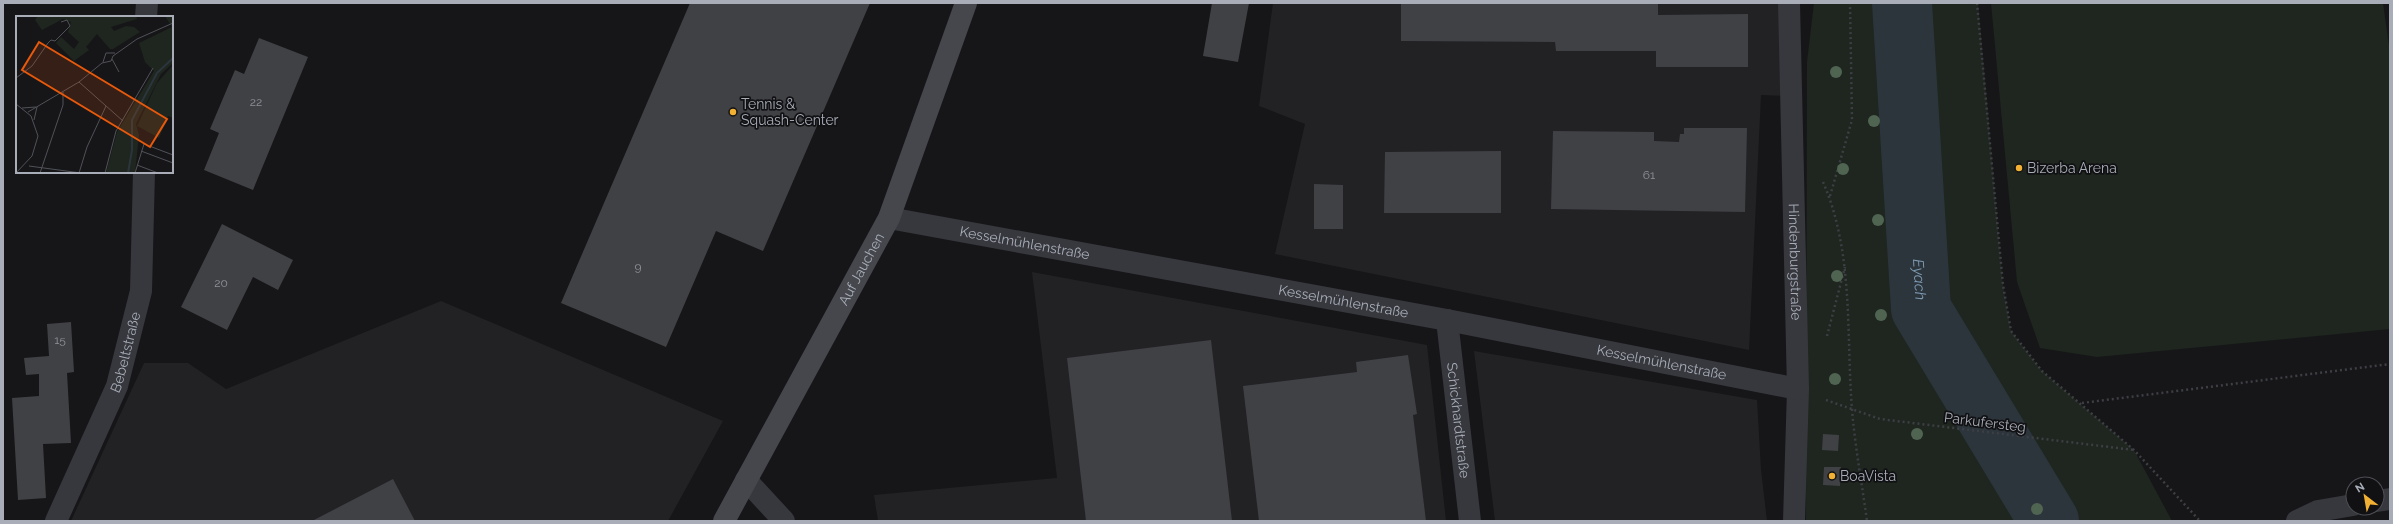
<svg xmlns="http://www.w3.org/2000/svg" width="2393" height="524" font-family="Raleway,sans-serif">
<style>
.built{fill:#222225}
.green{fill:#1e261f}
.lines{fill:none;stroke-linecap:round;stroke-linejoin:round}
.river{stroke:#2c353c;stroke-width:60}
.building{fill:#404145}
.path{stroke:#3d3f44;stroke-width:2.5;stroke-dasharray:2 3;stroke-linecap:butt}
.street{stroke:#37383d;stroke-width:22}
.secondary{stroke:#45474d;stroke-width:22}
.tree{fill:#506452}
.poi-dot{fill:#f2b134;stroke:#111113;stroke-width:1.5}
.labels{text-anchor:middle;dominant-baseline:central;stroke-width:3.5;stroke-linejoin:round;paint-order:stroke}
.number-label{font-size:12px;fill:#8e929b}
.poi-label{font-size:14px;fill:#a8adb8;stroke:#111113;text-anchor:start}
.street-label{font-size:14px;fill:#a8adb8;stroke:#111113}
.water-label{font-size:15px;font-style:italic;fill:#7f9bb3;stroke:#111113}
.inset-river{fill:none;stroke:#2c353c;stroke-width:2}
.inset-road{fill:none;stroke:#505258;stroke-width:1}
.view{fill:#e8590c;fill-opacity:0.15;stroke:#e8590c;stroke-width:2}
.inset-edge{fill:none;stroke:#a8adb8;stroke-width:2}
</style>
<rect width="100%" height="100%" fill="#161618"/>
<!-- built -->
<path class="built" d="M1273 3H1789V96L1761 95 1749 350 1275 254 1305 124 1259 106Z
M1032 272 1427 345 1446 521H878L874 495 1057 478Z
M441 301 723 421 668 521H71L144 363H188L226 389Z
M1474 351 1757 400 1761 470 1767 521H1495Z"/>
<!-- green -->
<path class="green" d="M1814 3H1978L2003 285 2011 331 2042 371 2134 450 2172 521H1806L1807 62Z
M1991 3H2383L2390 53V329L2097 357 2040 348 2017 282Z"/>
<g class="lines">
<!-- river -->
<path class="river" id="s1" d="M1902 3 1921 309 2049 521"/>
</g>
<!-- building -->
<path class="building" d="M690 3H870L763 251 716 231 666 347 561 303Z
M1212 3H1249L1238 62 1203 56Z
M1401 3H1658V15L1748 14V67H1656V51H1556L1555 42 1401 41Z
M259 38 308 57 253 190 204 170 219 133 210 129 235 70 244 74Z
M1684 128H1747L1745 212 1551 209 1553 131 1654 132V141L1679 142 1680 134H1684Z
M1501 151V213H1384L1385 152Z
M1314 184 1343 185V229H1314Z
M222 224 293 260 278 290 253 277 227 330 181 307Z
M71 322 74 372 67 373 71 443 43 444 46 498 18 500 12 398 39 396V374L26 375 24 358 49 356 47 324Z
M1211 340 1232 521H1086L1067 358Z
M1408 355 1417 414 1413 415 1426 521H1259L1243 386 1357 372 1356 362Z
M1823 434 1839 435 1838 451 1822 450Z
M1824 467H1841L1840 486 1823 485Z
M393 479 415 521H312Z"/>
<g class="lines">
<!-- path -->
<path class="path" d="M1977 3 2003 285 2011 331 2042 371 2134 450 2200 521
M1823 182C1854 253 1846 333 1852 409 1855 447 1862 484 1867 521
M1830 196 1852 120 1850 3
M1827 336 1845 267
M1826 400 1880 419 2134 450
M2082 403 2390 364"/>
<!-- street -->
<g class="street">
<path id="s2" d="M1789 3 1798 389 1794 521"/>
<path d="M146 17 147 3"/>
<path id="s3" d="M889 218 1447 320 1798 389"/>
<path id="s4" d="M1447 320 1470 521"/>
<path d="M746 480 784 521"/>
<path d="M2377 501 2390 499"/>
<path id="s5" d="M56 521 117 386 141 291 144 172"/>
<path d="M2297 521 2318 511 2353 505"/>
</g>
<!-- secondary -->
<path class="secondary" id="s6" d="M724 521 889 218 966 3"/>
</g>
<!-- trees -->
<g class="tree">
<circle cx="1836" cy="72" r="6"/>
<circle cx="1874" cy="121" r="6"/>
<circle cx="1843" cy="169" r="6"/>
<circle cx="1878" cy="220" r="6"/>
<circle cx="1837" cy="276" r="6"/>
<circle cx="1881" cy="315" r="6"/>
<circle cx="1835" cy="379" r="6"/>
<circle cx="1917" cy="434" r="6"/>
<circle cx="2037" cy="509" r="6"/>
</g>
<!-- markers -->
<g class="poi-dot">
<circle cx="733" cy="112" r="4"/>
<circle cx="2019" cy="168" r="4"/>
<circle cx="1832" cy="476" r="4"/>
</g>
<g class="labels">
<!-- number labels -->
<g class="number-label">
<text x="256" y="102">22</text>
<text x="1649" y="175">61</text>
<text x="638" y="267">9</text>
<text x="221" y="283">20</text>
<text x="60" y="340">15</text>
</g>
<!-- poi labels -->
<g class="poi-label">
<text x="741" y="104">Tennis &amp;<tspan x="741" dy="16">Squash-Center</tspan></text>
<text x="2027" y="168">Bizerba Arena</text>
<text x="1840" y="476">BoaVista</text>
</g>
<!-- street labels -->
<g class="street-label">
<text stroke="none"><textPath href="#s3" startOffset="138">Kesselmühlenstraße</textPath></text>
<text stroke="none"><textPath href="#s2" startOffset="259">Hindenburgstraße</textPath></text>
<text stroke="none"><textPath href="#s6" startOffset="287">Auf Jauchen</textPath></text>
<text stroke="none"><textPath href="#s3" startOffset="462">Kesselmühlenstraße</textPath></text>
<text stroke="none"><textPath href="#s5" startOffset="183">Bebeltstraße</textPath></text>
<text stroke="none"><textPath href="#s3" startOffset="786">Kesselmühlenstraße</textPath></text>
<text stroke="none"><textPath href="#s4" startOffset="101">Schickhardtstraße</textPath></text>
<text transform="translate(1985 422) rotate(7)">Parkufersteg</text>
</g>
<!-- water labels -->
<g class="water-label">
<text stroke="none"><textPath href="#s1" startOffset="277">Eyach</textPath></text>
</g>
</g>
<!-- overview -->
<g transform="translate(16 16)">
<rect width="157" height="157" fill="#161618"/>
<path d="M22 0H120L121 3 95 11 98 15 110 10 118 11 124 16 97 33H94L81 18 70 31 73 34 58 45 40 27 45 21 58 33 63 26 52 16 55 6 47 3 26 14 19 4ZM149 0H157V47L145 58 120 108 123 119 119 157H90L101 116 138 55 129 46 123 27 156 11ZM157 49V102L152 100 143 122 121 110 141 67Z" fill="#1e261f"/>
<path class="inset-river" d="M112 157 116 134V104L141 57 157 42"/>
<path class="inset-road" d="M97 40 121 23 157 7M96 43 103 56M87 46 90 37H99M0 62 16 50 32 27 35 24 39 25 54 10 51 4 45 6M63 66 107 105M0 88 15 100 22 120 16 140 0 157M6 92 20 91M12 96 63 66 86 47 95 45 97 40M0 101V130M18 104 21 91M125 135 157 147M121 149 142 157M13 150 65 157M24 157 47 89V76M63 157 71 131 90 90M89 157 100 115 137 52M119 157 128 128 157 139"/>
<path class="view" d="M23 26 151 103 134 131 6 54Z"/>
<rect width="157" height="157" class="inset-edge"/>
</g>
<!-- border -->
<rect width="2393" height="524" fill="none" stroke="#a8adb8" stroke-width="8"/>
<!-- north arrow -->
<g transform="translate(2365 496) rotate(329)"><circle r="19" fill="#111113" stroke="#4d4f55"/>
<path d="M0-3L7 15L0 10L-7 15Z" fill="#f2b134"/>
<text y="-6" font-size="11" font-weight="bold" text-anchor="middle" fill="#a8adb8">N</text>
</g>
</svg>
